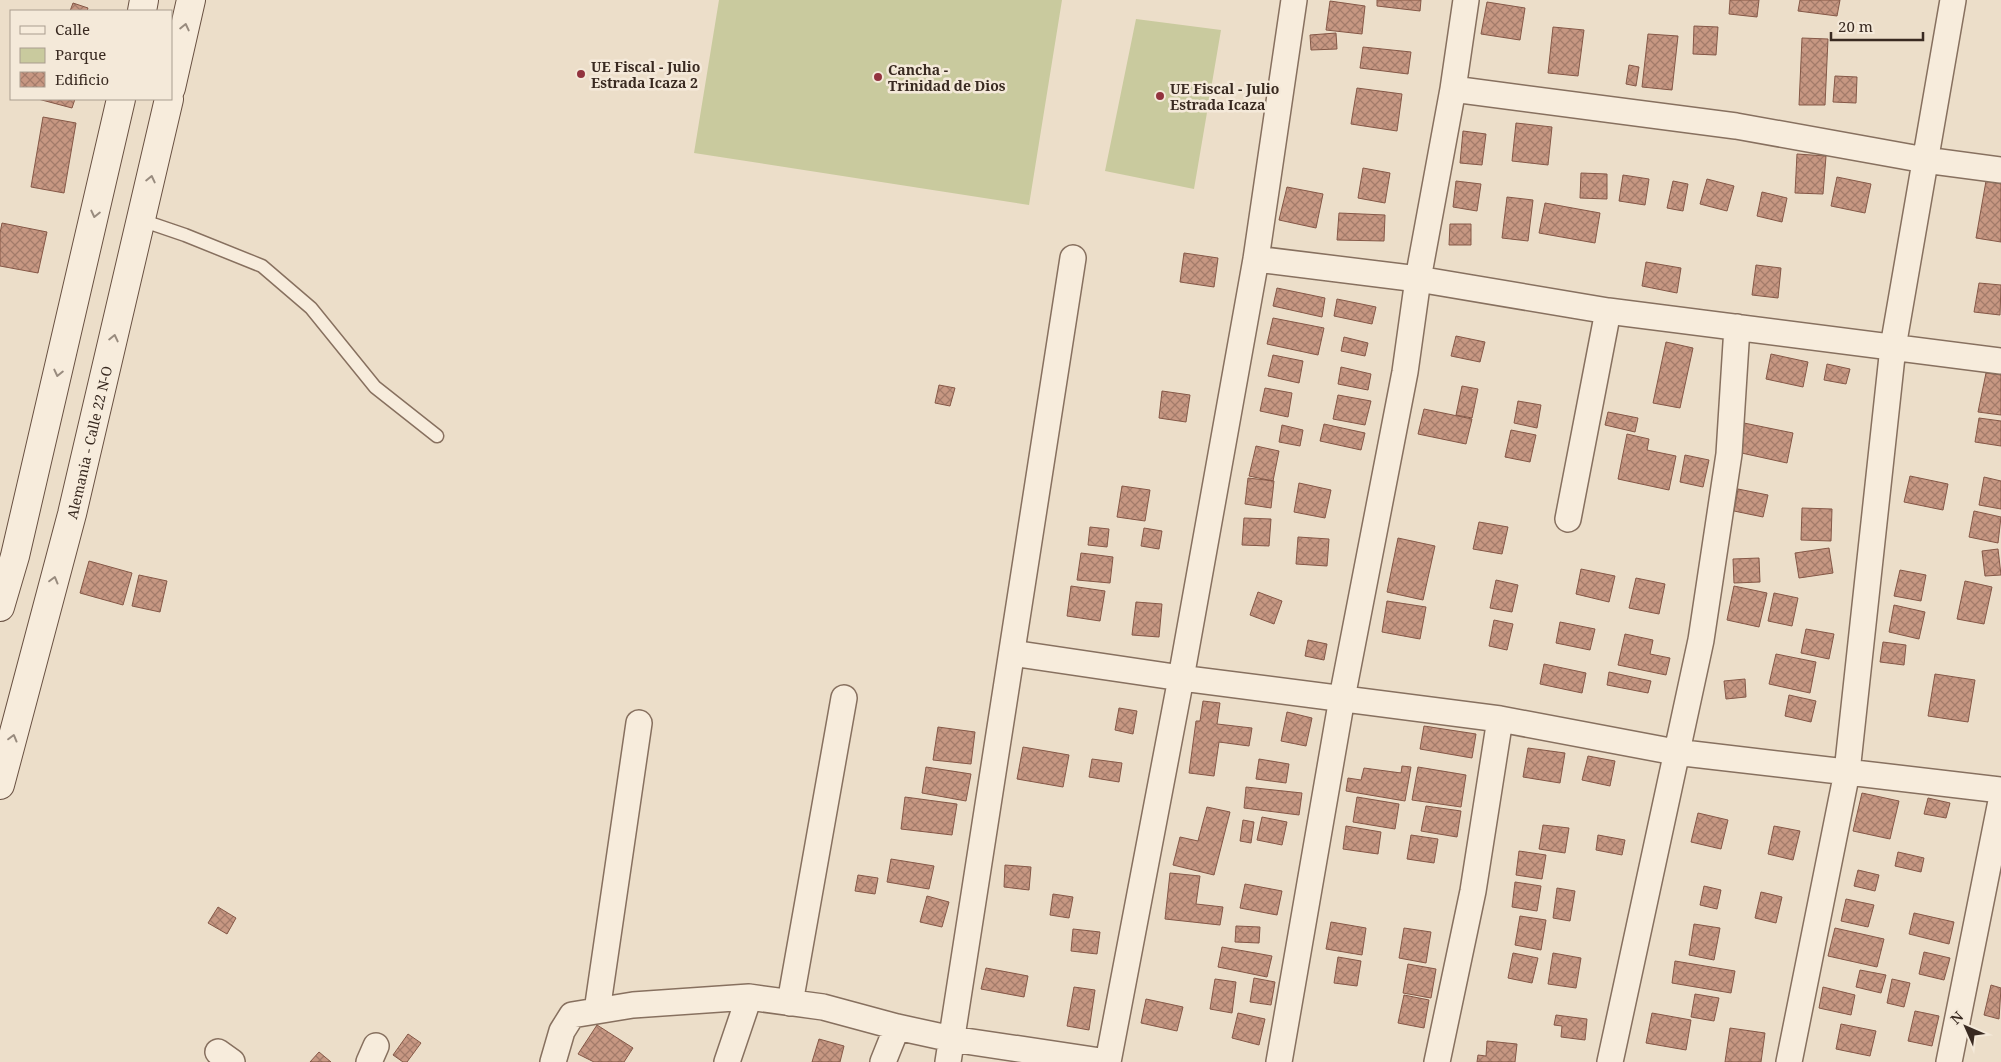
<svg xmlns="http://www.w3.org/2000/svg" width="2001" height="1062" font-family="'Noto Serif',serif">
<style>
.green{fill:#c9ca9e}
.building{fill:url(#building-cross-hatch);stroke:#855847}
.lines{fill:none;stroke-linecap:round;stroke-linejoin:round}
.lane-casing{stroke:#87705f;stroke-width:15}
.street-casing{stroke:#87705f;stroke-width:28}
.secondary-casing{stroke:#695142;stroke-width:30}
.lane{stroke:#f7ecdc;stroke-width:12}
.street{stroke:#f7ecdc;stroke-width:25}
.secondary{stroke:#f7ecdc;stroke-width:28}
.oneway{stroke:#988b7e}
.poi-dot{fill:#92333e;stroke:#f4e9d9;stroke-width:2}
.labels{text-anchor:middle;dominant-baseline:central;stroke-width:5;stroke-linejoin:round;paint-order:stroke}
.poi-label{font-size:14px;font-weight:bold;fill:#392a21;stroke:#f4e9d9;text-anchor:start}
.street-label{font-size:14px;fill:#392a21;stroke:#f4e9d9}
</style>
<defs>
<pattern id="building-cross-hatch" width="8" height="8" patternUnits="userSpaceOnUse" patternTransform="scale(1.25)"><rect width="8" height="8" fill="#c79782"/><path d="M0 0l8 8M0 8l8-8" fill="none" stroke="#a37b6a"/></pattern>
</defs>
<rect width="100%" height="100%" fill="#ecdec9"/>
<!-- green -->
<path class="green" d="M719 0H1062L1029 205 694 153Z
M1136 19 1221 30 1194 189 1105 171Z"/>
<!-- building -->
<path class="building" d="M1377 0H1421L1420 11 1377 6Z
M1730 0H1759L1757 17 1729 14Z
M1800 0H1840L1837 16 1798 11Z
M1330 1 1365 6 1362 34 1326 30Z
M1487 2 1525 8 1520 40 1481 34Z
M73 3 88 8 87 11H70Z
M1694 26 1718 27 1716 55 1693 54Z
M1553 27 1584 30 1578 76 1548 73Z
M1336 33 1337 49 1311 50 1310 35Z
M1648 34 1678 36 1672 90 1642 87Z
M1802 38 1828 39 1825 105H1799Z
M1363 47 1411 52 1408 74 1360 68Z
M1629 65 1639 67 1636 86 1626 84Z
M1835 76 1857 77 1856 103 1833 102Z
M1357 88 1402 94 1397 131 1351 124Z
M38 99H75L72 108Z
M43 117 76 123 64 193 31 187Z
M1516 123 1552 127 1548 165 1512 161Z
M1463 131 1486 134 1482 165 1460 163Z
M1797 154 1826 156 1823 194 1795 193Z
M1363 168 1390 173 1385 203 1358 198Z
M1581 173 1607 174V199L1580 198Z
M1623 175 1649 179 1645 205 1619 201Z
M1837 177 1871 184 1865 213 1831 206Z
M1707 179 1734 186 1727 211 1700 204Z
M1456 181 1481 184 1477 211 1453 207Z
M1673 181 1688 184 1683 211 1667 208Z
M1986 181 2001 184V242L1976 238Z
M1287 187 1323 194 1316 228 1279 220Z
M1762 192 1787 198 1782 222 1757 216Z
M1507 197 1533 200 1528 241 1502 238Z
M1545 203 1600 213 1595 243 1539 233Z
M1339 213 1385 215 1384 241 1337 240Z
M2 223 47 232 38 273 0 266V233Z
M1450 224H1471V245H1449Z
M1184 253 1218 258 1214 287 1180 282Z
M1646 262 1681 268 1677 293 1642 286Z
M1756 265 1781 268 1778 298 1752 295Z
M1979 283 2001 285 2000 315 1974 312Z
M1277 288 1325 298 1322 317 1273 306Z
M1337 299 1376 307 1372 324 1334 316Z
M1273 318 1324 328 1318 355 1267 344Z
M1456 336 1485 342 1480 362 1451 356Z
M1344 337 1368 343 1365 356 1341 351Z
M1666 342 1693 348 1680 408 1653 403Z
M1771 354 1808 362 1803 387 1766 379Z
M1273 355 1303 361 1299 383 1268 376Z
M1827 364 1850 369 1846 384 1824 380Z
M1341 367 1371 374 1368 390 1338 384Z
M1986 373 2001 375V415L1978 412Z
M939 385 955 388 950 406 935 403Z
M1462 386 1478 389 1472 418 1456 415Z
M1265 388 1292 393 1288 417 1260 411Z
M1162 391 1190 395 1186 422 1159 418Z
M1338 395 1371 401 1365 425 1333 419Z
M1518 401 1541 405 1537 428 1514 423Z
M1424 409 1472 419 1466 444 1418 434Z
M1608 412 1638 418 1635 432 1605 425Z
M1979 418 2001 421V446L1975 442Z
M1744 423 1793 433 1787 463 1737 452Z
M1324 424 1365 433 1361 450 1320 441Z
M1282 425 1303 430 1300 446 1279 442Z
M1511 430 1536 435 1530 462 1505 457Z
M1627 434 1649 439 1647 450 1676 456 1669 490 1618 479Z
M1256 446 1279 451 1273 481 1249 476Z
M1685 455 1709 460 1703 487 1680 482Z
M1910 476 1948 484 1943 510 1904 502Z
M1984 477 2001 481V509L1979 505Z
M1248 478 1274 481 1271 508 1245 504Z
M1299 483 1331 490 1325 518 1294 512Z
M1122 486 1150 490 1145 521 1117 517Z
M1738 489 1768 495 1763 517 1734 511Z
M1802 508 1832 509 1831 541 1801 540Z
M1974 511 2001 517 1998 543 1969 537Z
M1244 518 1271 519 1269 546 1242 545Z
M1479 522 1508 527 1502 554 1473 549Z
M1090 527 1109 529 1107 547 1088 545Z
M1144 528 1162 531 1159 549 1141 546Z
M1298 537 1329 539 1327 566 1296 564Z
M1398 538 1435 546 1423 600 1387 592Z
M1829 548 1833 573 1799 578 1795 553Z
M1998 549 2001 575 1985 576 1982 551Z
M1081 553 1113 557 1110 583 1077 580Z
M1759 558 1760 582 1734 583 1733 559Z
M89 561 132 573 123 605 80 593Z
M1581 569 1615 576 1609 602 1576 594Z
M1900 570 1926 575 1921 601 1894 596Z
M139 575 167 581 160 612 132 606Z
M1636 578 1665 584 1659 614 1629 608Z
M1496 580 1518 585 1512 612 1490 608Z
M1965 581 1992 587 1984 624 1957 619Z
M1071 586 1105 591 1100 621 1067 616Z
M1734 586 1767 593 1759 627 1727 620Z
M1258 592 1282 601 1274 624 1250 615Z
M1774 593 1798 598 1792 626 1768 621Z
M1387 601 1426 607 1420 639 1382 632Z
M1136 602 1162 604 1159 637 1132 635Z
M1894 605 1925 612 1919 639 1889 632Z
M1494 620 1513 624 1507 650 1489 646Z
M1560 622 1595 629 1590 650 1556 643Z
M1806 629 1834 634 1829 659 1801 653Z
M1625 634 1653 640 1650 654 1670 658 1666 675 1618 665Z
M1308 640 1327 644 1324 660 1305 656Z
M1883 642 1906 645 1904 665 1880 662Z
M1776 654 1816 662 1810 693 1769 684Z
M1544 664 1586 673 1582 693 1540 684Z
M1609 672 1651 681 1648 693 1607 685Z
M1935 674 1975 680 1968 722 1928 716Z
M1745 679 1746 697 1726 699 1724 681Z
M1789 695 1816 701 1811 722 1785 716Z
M1203 701 1220 703 1217 724 1252 728 1249 746 1219 742 1214 776 1189 773 1196 721H1200Z
M1119 708 1137 711 1133 734 1115 730Z
M1287 712 1312 718 1306 746 1281 741Z
M1424 726 1476 734 1472 758 1420 749Z
M938 727 975 732 971 764 933 760Z
M1023 747 1069 755 1063 787 1017 779Z
M1528 748 1565 753 1560 783 1523 777Z
M1588 756 1615 761 1610 786 1582 780Z
M1092 759 1122 763 1119 782 1089 777Z
M1259 759 1289 764 1286 783 1256 779Z
M1402 766 1411 767 1405 801 1346 791 1348 778 1361 780 1364 768 1401 773Z
M926 767 971 774 966 801 922 793Z
M1418 767 1466 775 1461 807 1412 800Z
M1246 787 1302 793 1299 815 1244 808Z
M1862 793 1899 801 1890 839 1853 831Z
M905 797 957 804 952 835 901 829Z
M1357 797 1399 804 1395 829 1353 822Z
M1928 798 1950 803 1946 818 1924 814Z
M1426 806 1461 811 1457 837 1421 831Z
M1207 807 1230 812 1214 875 1173 865 1180 837 1198 841Z
M1698 813 1728 820 1721 849 1691 842Z
M1262 817 1287 822 1282 845 1257 840Z
M1243 820 1254 822 1251 843 1240 841Z
M1543 825 1569 828 1565 853 1539 849Z
M1346 826 1381 832 1378 854 1343 849Z
M1774 826 1800 831 1793 860 1768 854Z
M1411 835 1438 839 1434 863 1407 859Z
M1598 835 1625 840 1622 855 1596 850Z
M1519 851 1546 855 1542 879 1516 875Z
M1898 852 1924 858 1921 872 1895 866Z
M891 859 934 866 929 889 887 882Z
M1005 865 1031 867 1029 890 1004 887Z
M1858 870 1879 875 1875 891 1854 886Z
M1170 873 1200 876 1196 904 1223 907 1220 925 1165 919Z
M858 875 878 878 875 894 855 891Z
M1515 882 1541 886 1537 911 1512 907Z
M1245 884 1282 891 1277 915 1240 908Z
M1704 886 1721 890 1717 909 1700 905Z
M1557 888 1575 891 1570 921 1553 918Z
M1761 892 1782 897 1776 923 1755 918Z
M1053 894 1073 897 1069 918 1050 915Z
M927 896 949 902 942 927 920 922Z
M1846 899 1874 905 1868 927 1841 921Z
M218 907 236 918 227 934 208 923Z
M1914 913 1954 922 1949 944 1909 934Z
M1520 916 1546 920 1541 950 1515 945Z
M1331 922 1366 928 1362 955 1326 949Z
M1694 924 1720 928 1714 960 1689 955Z
M1236 926 1260 927 1259 943 1235 942Z
M1404 928 1431 932 1426 963 1399 958Z
M1835 928 1884 939 1877 967 1828 956Z
M1073 929 1100 932 1097 954 1071 951Z
M1222 947 1272 956 1267 977 1218 967Z
M1924 952 1950 958 1944 980 1919 974Z
M1513 953 1538 958 1532 983 1508 978Z
M1553 953 1581 958 1576 988 1548 984Z
M1338 957 1361 961 1357 986 1334 983Z
M1675 961 1735 971 1731 993 1672 983Z
M1408 964 1436 969 1431 998 1403 993Z
M986 968 1028 976 1024 997 981 989Z
M1860 970 1886 975 1881 993 1856 987Z
M1254 978 1275 982 1271 1005 1250 1002Z
M1215 979 1236 982 1232 1013 1210 1009Z
M1892 979 1910 983 1904 1007 1887 1003Z
M1991 985 2001 988 1999 1019 1984 1015Z
M1074 987 1095 990 1089 1030 1067 1026Z
M1823 987 1855 995 1851 1015 1819 1008Z
M1695 994 1719 998 1714 1021 1691 1017Z
M1404 995 1429 1000 1424 1028 1398 1023Z
M1146 999 1183 1007 1177 1031 1141 1023Z
M1915 1011 1939 1016 1932 1046 1908 1041Z
M1238 1013 1265 1019 1259 1045 1232 1038Z
M1652 1013 1691 1020 1686 1050 1646 1043Z
M1556 1015 1587 1019 1585 1040 1561 1037 1562 1026 1554 1025Z
M1841 1024 1876 1031 1870 1056 1836 1049Z
M597 1025 633 1048 624 1062H594L578 1054Z
M1730 1028 1765 1033 1761 1062H1725Z
M408 1034 421 1043 407 1062H403L393 1055Z
M819 1039 844 1046 840 1062H812Z
M1487 1041 1517 1044 1515 1062H1477L1478 1055 1486 1056Z
M319 1052 331 1062H310Z"/>
<g class="lines">
<!-- lane casing -->
<g class="lane-casing">
<path id="lane" d="M141 220 185 235 262 266 311 308 375 387 437 436"/>
</g>
<!-- street casing -->
<g class="street-casing">
<path id="street" d="M1453 89 1736 126 1925 160 2001 170
M1256 259 1418 279 1608 311 2001 361
M1568 519 1608 311
M1012 653 1181 678 1500 719 1675 752 2001 790
M790 1003 844 698
M597 1011 639 723
M218 1052 232 1062
M369 1062 376 1046
M553 1062 562 1031 572 1015 633 1005 749 997 823 1007 897 1027 952 1039 1107 1062
M727 1062 749 997
M883 1062 897 1027
M948 1062 1073 258
M1108 1062 1181 678 1256 259 1294 0
M1279 1062 1342 698 1405 372 1418 279 1453 89 1466 0
M1437 1062 1473 891 1500 719
M1610 1062 1701 640 1729 454 1737 327
M1789 1062 1847 772 1893 347 1953 0
M1949 1062 2001 801"/>
</g>
<!-- secondary casing -->
<g class="secondary-casing">
<g id="secondary">
<path d="M142 11 144 0"/>
<path d="M171 88 191 0"/>
<path d="M0 607 15 556 121 99"/>
<path id="s1" d="M0 785 72 514 169 99"/>
</g>
</g>
<!-- lane -->
<use href="#lane" class="lane"/>
<!-- street -->
<use href="#street" class="street"/>
<!-- secondary -->
<use href="#secondary" class="secondary"/>
</g>
<!-- one-way arrows -->
<defs><path id="oneway-chevron" d="M-2-3.5L2.5 0L-2 3.5" fill="none" stroke-width="1.6" stroke-linecap="round" stroke-linejoin="round" transform="scale(1.25)"/></defs>
<g class="oneway">
<use href="#oneway-chevron" transform="translate(185 27) rotate(-77)"/>
<use href="#oneway-chevron" transform="translate(151 179) rotate(-77)"/>
<use href="#oneway-chevron" transform="translate(95 214) rotate(103)"/>
<use href="#oneway-chevron" transform="translate(114 338) rotate(-77)"/>
<use href="#oneway-chevron" transform="translate(58 373) rotate(103)"/>
<use href="#oneway-chevron" transform="translate(54 580) rotate(-75)"/>
<use href="#oneway-chevron" transform="translate(13 738) rotate(-75)"/>
</g>
<!-- markers -->
<g class="poi-dot">
<circle cx="581" cy="74" r="5"/>
<circle cx="878" cy="77" r="5"/>
<circle cx="1160" cy="96" r="5"/>
</g>
<g class="labels">
<!-- poi labels -->
<g class="poi-label">
<text x="591" y="66">UE Fiscal - Julio<tspan x="591" dy="16">Estrada Icaza 2</tspan></text>
<text x="888" y="69">Cancha -<tspan x="888" dy="16">Trinidad de Dios</tspan></text>
<text x="1170" y="88">UE Fiscal - Julio<tspan x="1170" dy="16">Estrada Icaza</tspan></text>
</g>
<!-- street labels -->
<g class="street-label">
<text stroke="none"><textPath href="#s1" startOffset="354">Alemania - Calle 22 N-O</textPath></text>
</g>
</g>
<!-- legend -->
<rect x="10" y="10" width="162" height="90" fill="#f4e9d9" stroke="#a99d8f"/>
<rect x="20" y="26" width="25" height="8" fill="#f7ecdc" stroke="#a99d8f"/>
<text x="55" y="35" font-size="15" fill="#392a21">Calle</text>
<rect x="20" y="48" width="25" height="15" fill="#c9ca9e" stroke="#a99d8f"/>
<text x="55" y="60" font-size="15" fill="#392a21">Parque</text>
<rect x="20" y="72" width="25" height="15" fill="url(#building-cross-hatch)" stroke="#a99d8f"/>
<text x="55" y="85" font-size="15" fill="#392a21">Edificio</text>
<!-- north arrow -->
<g transform="translate(1966 1027) rotate(315)" stroke="#f4e9d9" stroke-width="4" paint-order="stroke">
<path d="M0-4L9 19L0 12L-9 19Z" fill="#392a21"/>
<text y="-8" font-size="14" font-weight="bold" text-anchor="middle" fill="#392a21">N</text>
</g>
<!-- scale -->
<path d="M1831 32v8h92v-8" fill="none" stroke="#392a21" stroke-width="2.5"/>
<text x="1838" y="32" font-size="15" fill="#392a21" stroke="#f4e9d9" stroke-width="4" paint-order="stroke">20 m</text>
</svg>
